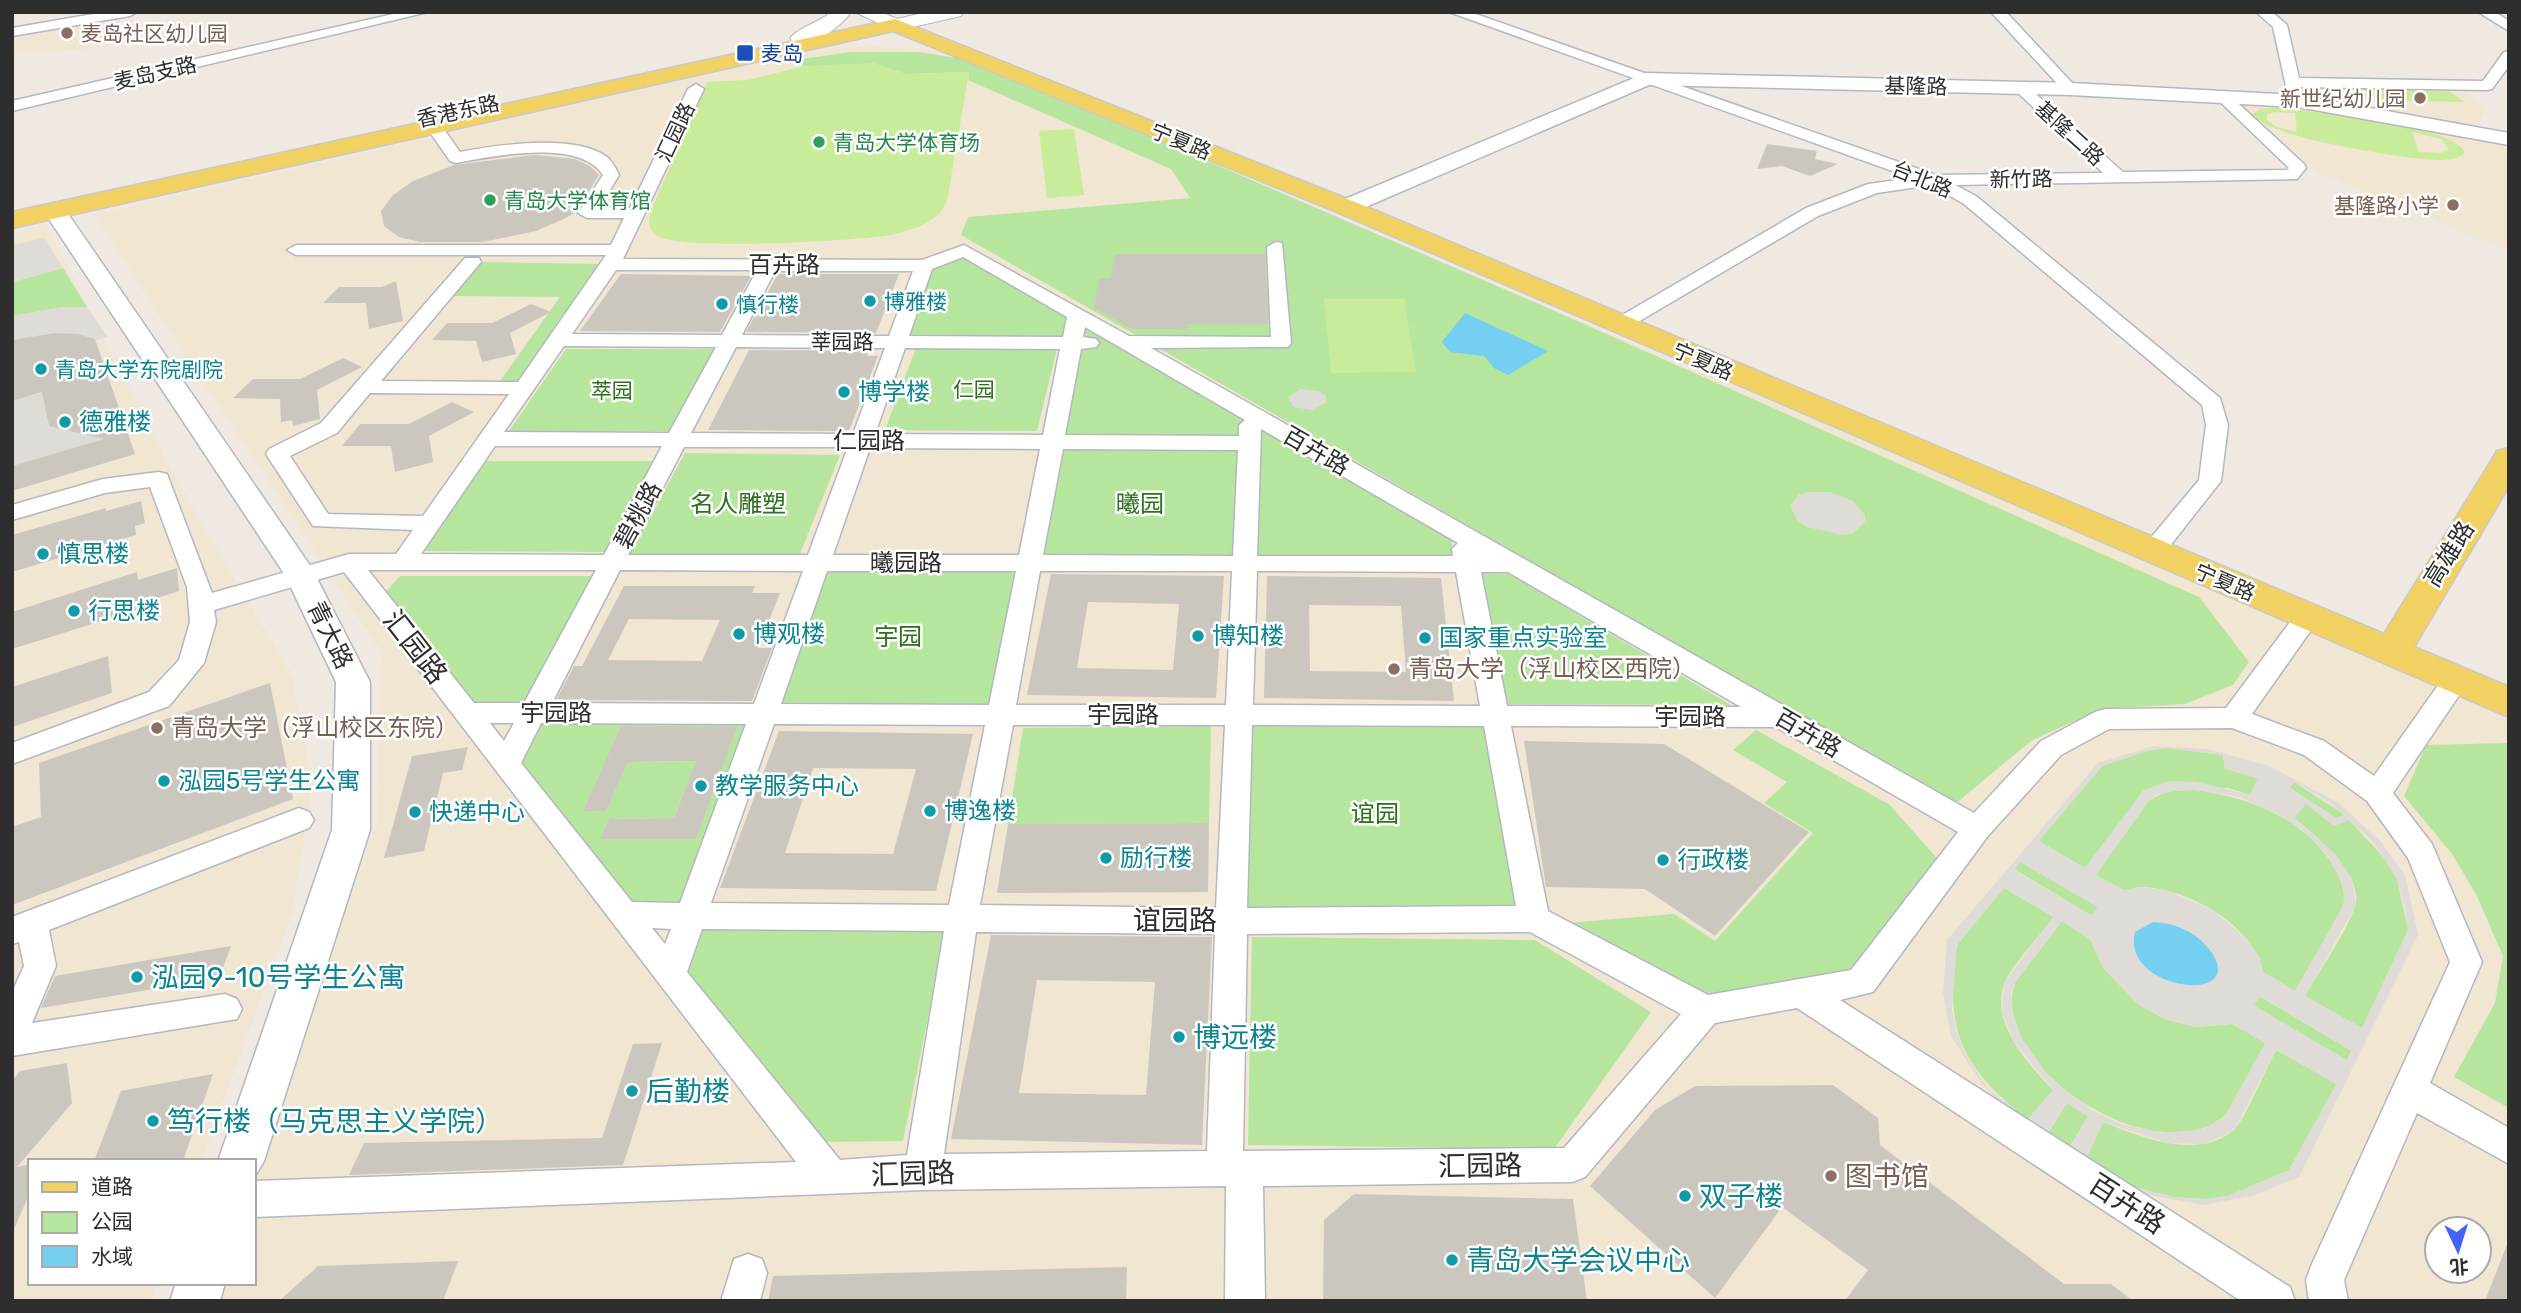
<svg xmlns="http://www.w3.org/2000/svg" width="2521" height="1313" font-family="Rubik,'Noto Sans SC',sans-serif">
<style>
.education{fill:#f0e6d1;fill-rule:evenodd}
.green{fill:#b6e59e;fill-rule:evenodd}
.pitch{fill:#c9ec9a;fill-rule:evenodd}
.plaza{fill:#dfdcd8;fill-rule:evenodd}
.water{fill:#75cff0}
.building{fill:#cbc7bf;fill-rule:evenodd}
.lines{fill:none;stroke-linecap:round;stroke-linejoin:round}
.minor-casing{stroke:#b4b7c1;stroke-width:3}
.tertiary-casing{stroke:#b4b7c1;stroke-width:3}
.secondary-casing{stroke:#b4b7c1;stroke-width:2}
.primary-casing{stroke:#c9c9c9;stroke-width:3}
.minor{fill:#fff;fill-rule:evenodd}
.tertiary{fill:#fff;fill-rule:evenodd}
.secondary{fill:#fff;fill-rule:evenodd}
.primary{fill:#f2d163;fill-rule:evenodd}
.education-dot{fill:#8d6e63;stroke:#fff;stroke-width:2.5}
.transit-dot{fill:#1a4fb4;stroke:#fff;stroke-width:2.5}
.leisure-dot{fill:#2e9e5b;stroke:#fff;stroke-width:2.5}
.culture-dot{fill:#0f9aa8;stroke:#fff;stroke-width:2.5}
.labels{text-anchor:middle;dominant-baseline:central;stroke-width:5;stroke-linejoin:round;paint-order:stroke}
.far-education-label{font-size:21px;fill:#785e54;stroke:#fff;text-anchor:end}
.far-transit-label{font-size:21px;fill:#164399;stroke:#fff;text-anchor:start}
.far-street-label{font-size:21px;fill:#2e2e2e;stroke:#fff}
.far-leisure-label{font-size:21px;fill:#27864d;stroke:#fff;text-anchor:start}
.far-culture-label{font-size:21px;fill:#0d838f;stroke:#fff;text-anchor:start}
.far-park-label{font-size:21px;fill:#2c6e1b;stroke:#fff}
.street-label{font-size:24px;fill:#2e2e2e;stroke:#fff}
.culture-label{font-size:24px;fill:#0d838f;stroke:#fff;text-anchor:start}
.park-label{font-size:24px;fill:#2c6e1b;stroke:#fff}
.education-label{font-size:24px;fill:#785e54;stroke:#fff;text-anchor:start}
.near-street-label{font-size:28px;fill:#2e2e2e;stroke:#fff}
.near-culture-label{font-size:28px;fill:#0d838f;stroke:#fff;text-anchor:start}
.near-education-label{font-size:28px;fill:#785e54;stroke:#fff;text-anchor:start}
</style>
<rect width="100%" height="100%" fill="#efe9e1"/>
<!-- education -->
<path class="education" d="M101 19 116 30 85 50 12 52V36Z
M871 46 941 52 2509 712V1301H213L219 1283H254V1182L378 818 381 652 94 215 790 56 834 48ZM2437 1229H2479V1271H2437Z
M2353 86 2457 88 2486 108 2476 127 2384 110Z
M2244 102 2302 105 2509 144V248L2485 241 2312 169 2238 108Z
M46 225 165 460 291 674 312 782 293 911 201 1161H30V1283H156L150 1301H12V233Z"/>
<!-- green -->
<path class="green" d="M851 52H918L976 61 1532 301 2199 597 2249 662 2233 685 2185 704 2100 709 2031 741 1955 804 961 235 968 217 1190 198 1171 169 968 80 969 72 906 74 878 65 804 66 795 60Z
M965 253 1070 317 1065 339H902L929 267Z
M480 262 603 264 520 384H498L560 297 451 296Z
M63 268 87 307H64L12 316V282Z
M1083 325 1243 417 1238 560 1037 559Z
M916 348 1057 349 1037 431 885 430Z
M566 349H716L671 431H509Z
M1260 427 1451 536 1454 558 1256 556Z
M685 453 840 455 799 556 630 554Z
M483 461H656L606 552 420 551Z
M825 570 1018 571 991 704 777 703Z
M1482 573 1509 574 1731 705 1506 704Z
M400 576H595L526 705 474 706 385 593Z
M538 717 754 719 688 909 629 908 515 762ZM734 733 696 839H601L609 819 674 818 696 761 628 762 606 811H583L618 734Z
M1485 722 1517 905 1248 907V724Z
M1211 726 1209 823 1008 824 1023 728Z
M1756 730 1890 805 1941 863 1856 977 1704 1004 1555 924 1674 914 1715 941 1813 833 1764 803 1787 782 1733 750Z
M2509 743V1108L2454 1077 2495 1003 2503 956 2476 894 2452 854 2404 796 2426 745Z
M2168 748 2223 755 2225 769 2258 778 2250 795 2228 788 2144 790 2085 868 2038 841 2102 766 2150 750Z
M2294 782 2345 815 2336 818 2290 788Z
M2196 790C2252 798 2307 819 2336 870 2341 881 2347 894 2343 906 2333 933 2309 965 2295 991L2263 972C2253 924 2187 888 2141 887 2135 887 2129 890 2124 890 2115 888 2103 879 2095 874L2148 802C2162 790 2179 790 2196 790Z
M2306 803 2333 825 2349 820 2388 862 2397 879 2408 930 2362 1029 2305 996C2319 971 2346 933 2355 907 2365 875 2315 835 2294 818Z
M2020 861 2098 907 2092 916 2014 869Z
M2004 888 2054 917C2040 936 2014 962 2005 982 1988 1021 2029 1065 2053 1090L2027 1120C1982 1082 1952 1052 1953 990 1953 977 1953 960 1957 947 1961 932 1993 902 2004 888Z
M2062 921 2090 939 2104 969 2139 1005 2167 1020 2196 1027 2232 1024 2266 1043C2257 1059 2235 1107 2223 1117 2154 1174 1982 1063 2016 981Z
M702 924 946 928 903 1141 819 1142 686 972Z
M1252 937 1535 940 1651 1012 1554 1149 1248 1145Z
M2259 996 2352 1051 2347 1061 2253 1005Z
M2276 1050 2337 1084 2289 1170 2228 1196 2204 1199 2173 1197 2131 1186 2087 1157 2103 1122C2140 1137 2196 1160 2233 1131 2243 1124 2268 1065 2276 1050Z
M2067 1103 2088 1116 2071 1146 2049 1132Z"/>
<!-- pitch -->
<path class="pitch" d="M874 63 906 74 969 72 947 201C940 221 915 229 895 234 863 241 681 251 658 236 647 230 648 218 652 208L707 82 748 80 804 66Z
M2362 88 2449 91 2465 102 2377 100Z
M2280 107C2311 112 2457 125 2465 153 2459 158 2453 159 2445 160 2415 161 2266 138 2252 114L2261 109ZM2275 112 2295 113 2297 132 2276 127 2267 120V114ZM2412 132 2441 139 2449 149 2441 153 2419 152Z
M1074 129 1084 195 1047 198 1039 131Z
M1324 299H1404L1416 372 1331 373Z"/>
<!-- plaza -->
<path class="plaza" d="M44 238 63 268 12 282V245Z
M64 307H87L108 337 96 340 78 334 55 333 12 340V316Z
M55 389 52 417 47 418 49 426 59 428 97 418 101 440 12 466V401Z
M1301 389 1319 391 1326 396 1327 402 1311 410 1293 407 1288 397Z
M1807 492H1830L1853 501 1865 515V522L1853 533 1843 535 1807 527 1798 521 1790 506 1798 495Z
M2154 746 2208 749 2269 766 2340 804 2381 842 2405 875 2418 935 2299 1177 2252 1196 2203 1205 2134 1192 2007 1109 1982 1084 1951 1036 1943 993 1947 940 2098 763ZM2168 748 2223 755 2225 769 2258 778 2250 795 2197 782 2169 781 2144 790 2085 868 2039 841 2102 766 2150 750ZM2294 782 2330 803 2344 815 2336 818 2290 788ZM2196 790 2240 797 2281 816 2303 830 2327 855 2343 884 2344 904 2295 991 2263 972 2260 958 2245 937 2211 909 2168 891 2141 887 2124 890 2096 875 2148 802 2156 795 2174 791ZM2306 804 2334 826 2349 820 2374 843 2397 879 2404 904 2408 930 2362 1028 2305 996 2356 905 2352 879 2336 855 2294 818ZM2020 862 2097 907V908L2091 915 2014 870ZM2004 888 2053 917 2004 983 2002 1012 2014 1041 2053 1090 2027 1120 1987 1087 1966 1055 1956 1031 1952 1011 1957 945ZM2062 921 2090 939 2104 969 2139 1005 2167 1020 2196 1027 2233 1024 2265 1043 2225 1116 2203 1129 2162 1133 2121 1124 2093 1111 2050 1078 2021 1037 2013 1013 2011 993 2016 981ZM2259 996 2351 1050 2347 1060 2254 1006ZM2276 1050 2336 1084 2289 1170 2228 1196 2204 1199 2173 1197 2131 1186 2087 1157 2103 1122 2168 1143 2203 1144 2234 1131ZM2067 1103 2088 1116 2070 1146 2049 1132Z"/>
<!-- water -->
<path class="water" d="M1465 313 1548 351 1508 375 1494 368 1484 356 1450 352 1442 342Z
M2153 922C2174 923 2195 931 2209 949 2253 1006 2120 992 2135 932Z"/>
<!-- building -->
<path class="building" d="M1767 144 1817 151 1815 159 1838 164 1810 176 1782 166 1757 169Z
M535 155 575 159 590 166 599 175 576 212 566 218 536 231 483 242H420L399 237 384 226 381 211 392 196 413 181 454 165Z
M1115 254H1265L1268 324H1188L1187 329H1132L1094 308 1099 278H1111Z
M621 274 751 276 720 332 580 331Z
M778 274H899L876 333 746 332Z
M396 281 403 321 369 329 366 303H323L339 287H382Z
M531 304 551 312 510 333 516 354 482 362 476 341 432 340 447 323H492Z
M55 333 78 334 95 339 135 454 12 491V466L104 439 49 426 42 392 12 401V340Z
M749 350 869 351 867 356H878L849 431 708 430Z
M343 358 362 367 317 390 320 419 293 426 292 420 281 422 280 399 233 398 253 379H300Z
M452 402 474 412 429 436 433 462 395 472 391 446H342L360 424H409Z
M141 501 145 523 135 526 136 535 12 572V535L106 508V511Z
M177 568 179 591 151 600 137 610 12 649V612L137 572 138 580Z
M1051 574 1224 576 1216 698 1027 695ZM1088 602 1179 604 1173 670 1077 668Z
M1267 576 1441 578 1454 701 1264 698ZM1309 605 1401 606 1406 672 1310 671Z
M624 586H755L752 593H780L758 648H772L752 701 556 700 574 666H582ZM629 619 720 620 702 661 608 660Z
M108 656 112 693 12 727V687Z
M270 683 293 799 12 905V827L41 817 39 763Z
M621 726 737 727 696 839H600L609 819 674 818 696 761 628 762 606 811H583Z
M779 731 973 734 936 891 720 888ZM813 768 916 769 893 854 785 853Z
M1524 741 1664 744 1809 832 1715 936 1645 889 1546 887Z
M468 747 462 770 443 773 424 851 384 858 412 756Z
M1209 823 1208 892 997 893 1008 824Z
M991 935 1212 937 1202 1145 951 1139ZM1037 980 1155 982 1146 1095 1019 1093Z
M231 946 219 978 41 1008 55 976Z
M662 1043 623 1165 349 1175 364 1143 602 1138 633 1044Z
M67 1063 72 1103 17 1167 30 1164V1192L12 1234V1081L20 1071Z
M213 1074 183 1161H94L121 1091Z
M1833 1085 1878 1118 1880 1145 2064 1284H2111L2133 1301H1845L1868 1270 1782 1207 1715 1298 1590 1186 1655 1110 1695 1086Z
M1354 1194 1573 1199 1587 1301H1323L1324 1220Z
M2508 1242 2509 1301H2485Z
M458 1261 443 1301H279L318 1266Z
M1127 1267 1126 1301H768L773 1276Z"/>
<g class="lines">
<!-- minor casing -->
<g class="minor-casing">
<path id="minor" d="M105 12H137L130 16 12 36V28Z
M402 12H428L12 111V101Z
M1449 12H1470L1936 175 2103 173 2017 92 2014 89 2022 84 2027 86 2123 172 2287 170 2289 168 2215 97 2218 94H2228L2304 164 2306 168 2297 179 1955 185 1976 196 2220 398 2228 425 2221 481 2162 556H2144L2141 551 2144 546 2199 480 2206 425 2202 405 1964 204 1931 185 1877 193 1818 216 1626 329H1612L1609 325 1612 321 1806 208 1868 184 1912 178Z
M1991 12H2006L2075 86V92H2065Z
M2256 12H2272L2287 25 2299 78 2483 81 2504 52 2509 51V66L2492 89 2487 90 2301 87 2305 100 2297 105 2289 100 2273 27Z
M2478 12H2495L2509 21V31Z
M696 84 704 89 623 259 922 260 964 245 1129 336 1271 337 1267 247 1276 242 1282 243 1291 343 1288 347 1151 348 1974 813 2041 741 2095 712 2105 709 2226 708 2299 610 2308 607 2317 610 2321 616 2252 714 2324 741 2374 776 2446 674 2455 672 2464 674 2468 681 2464 688 2393 793 2432 844 2482 962 2430 1083 2509 1128V1164L2417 1113 2344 1280 2348 1301H2309L2306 1280 2311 1266 2450 962 2408 858 2367 801 2304 755 2232 728 2109 729 2061 755 1987 837 1873 992 1840 1000 2290 1287 2295 1301H2241L1797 1008 1715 1023 1585 1177 1572 1182 1263 1186 1265 1301H1225L1226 1186 923 1190 254 1217V1181L796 1162 344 572 214 610 216 622 204 663 169 706 12 764V743L149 692 179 660 190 622 187 587 150 487 105 493 12 520V505L103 479 159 472 167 474 212 593 349 554H396L413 530 313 526 266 454 269 449 321 423 465 258H479L481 262 381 381 518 382 606 255H296L287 250 296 245H611L624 218H587L578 213 603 175C580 138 493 156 456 163L450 161 427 128 429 125H441L460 152C498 145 574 133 607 157 612 161 616 169 619 175L599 208H630L688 89ZM963 257 1067 317 1063 337 909 336 932 269ZM616 270H757L722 335 572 334ZM775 271H913L889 336 742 335ZM1085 327 1245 420 1239 425V436L1065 435 1081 349 1096 347 1099 343 1096 339 1083 337ZM564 346 716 347 669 433 504 432ZM736 347 885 348 853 434 691 433ZM905 348 1060 349 1043 435 875 434ZM370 393 509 394 423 516 328 514 290 456 337 433ZM1261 429 1458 543 1452 549 1453 556H1257ZM495 446H662L604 555 421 554ZM684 447H848L808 555H628ZM870 448 1040 449 1019 555H833ZM1063 449 1238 450 1233 556 1043 555ZM368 570H596L524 703H474ZM620 570 803 571 754 704 552 703ZM827 571H1016L989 705 781 704ZM1040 571H1232L1226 705H1016ZM1257 571 1456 572 1480 706 1253 705ZM1481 572H1508L1741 707 1507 706ZM490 723H514L504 741ZM541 723 746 724 680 903 632 902 521 763ZM774 724 985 725 949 905 711 903ZM1013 725H1225L1216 908 980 905ZM1252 725 1484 726 1516 906 1247 908ZM1511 726 1776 727 1958 832 1851 970 1708 995 1548 911ZM652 928 671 929 665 944ZM702 929 944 931 907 1155 840 1160 687 972ZM976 932 1215 934 1207 1151 944 1154ZM1530 932 1681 1014 1564 1148 1243 1151 1247 934Z
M299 808 309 812 314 820 309 828 49 930 56 966 32 1023 225 994 237 999 242 1009 237 1019 12 1056V992L24 966 19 942 12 944V917Z
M748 1254 762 1259 767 1273 760 1301H721L734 1259Z"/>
</g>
<!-- tertiary casing -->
<g class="tertiary-casing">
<path id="tertiary" d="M1646 73 2070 83 2298 95 2509 133V145L2298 107 2070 95 1649 85 1354 212H1338L1335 207 1338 202Z
M54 203 62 205 311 567 370 682V830L264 1161 254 1178V1161H218L332 830 336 682 285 575 43 210Z
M176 1283H225L220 1301H170Z"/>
</g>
<!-- secondary casing -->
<g class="secondary-casing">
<path id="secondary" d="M831 12H851C840 28 813 47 793 42L790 38C800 26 819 23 831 12Z
M855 12H881L897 19 927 12H963L961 16 895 31Z"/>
</g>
<!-- primary casing -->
<g class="primary-casing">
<path id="primary" d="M895 19 1355 202 2384 634 2493 458 2497 451 2509 448V486L2414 647 2509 687V717L1337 212 893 31 12 228V212Z"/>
</g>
<!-- minor -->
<use href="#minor" class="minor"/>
<!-- tertiary -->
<use href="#tertiary" class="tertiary"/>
<!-- secondary -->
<use href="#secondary" class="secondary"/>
<!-- primary -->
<use href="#primary" class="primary"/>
</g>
<!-- markers -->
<g class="education-dot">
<circle cx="67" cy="33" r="7"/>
<circle cx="2420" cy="98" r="7"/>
<circle cx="2453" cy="205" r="7"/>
<circle cx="1394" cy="669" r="7"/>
<circle cx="157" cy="728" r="7"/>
<circle cx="1831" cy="1176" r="7"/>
</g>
<rect class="transit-dot" x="736" y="44" width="18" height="18" rx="3.5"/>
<g class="leisure-dot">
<circle cx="819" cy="142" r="7"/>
<circle cx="490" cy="200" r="7"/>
</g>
<g class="culture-dot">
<circle cx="870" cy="301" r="7"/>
<circle cx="722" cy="304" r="7"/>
<circle cx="41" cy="369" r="7"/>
<circle cx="844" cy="392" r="7"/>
<circle cx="65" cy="422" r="7"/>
<circle cx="43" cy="554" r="7"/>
<circle cx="74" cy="611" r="7"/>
<circle cx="739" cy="634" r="7"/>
<circle cx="1198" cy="636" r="7"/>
<circle cx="1425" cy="638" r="7"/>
<circle cx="164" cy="781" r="7"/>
<circle cx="701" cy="786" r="7"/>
<circle cx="930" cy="811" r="7"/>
<circle cx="415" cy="812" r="7"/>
<circle cx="1106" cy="858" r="7"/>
<circle cx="1663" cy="860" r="7"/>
<circle cx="137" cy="977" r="7"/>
<circle cx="1179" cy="1037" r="7"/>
<circle cx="632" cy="1091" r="7"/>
<circle cx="153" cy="1121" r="7"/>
<circle cx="1685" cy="1196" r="7"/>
<circle cx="1452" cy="1260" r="7"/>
</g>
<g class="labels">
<!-- far-education labels -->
<g class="far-education-label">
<text x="81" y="33" text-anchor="start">麦岛社区幼儿园</text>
<text x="2406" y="98">新世纪幼儿园</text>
<text x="2439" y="205">基隆路小学</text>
</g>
<!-- far-transit labels -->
<g class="far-transit-label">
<text x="761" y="53">麦岛</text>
</g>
<!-- far-street labels -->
<g class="far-street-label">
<text transform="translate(155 73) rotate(-13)">麦岛支路</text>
<text transform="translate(1916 86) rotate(1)">基隆路</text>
<text transform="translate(458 111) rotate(-12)">香港东路</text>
<text transform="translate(675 132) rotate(-65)">汇园路</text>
<text transform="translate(2070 133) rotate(42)">基隆二路</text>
<text transform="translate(1181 141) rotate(22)">宁夏路</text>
<text transform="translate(1922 179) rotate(22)">台北路</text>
<text transform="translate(2021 179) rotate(-1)">新竹路</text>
<text x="842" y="341">莘园路</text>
<text transform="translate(1703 361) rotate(23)">宁夏路</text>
<text transform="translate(2225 582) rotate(23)">宁夏路</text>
</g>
<!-- far-leisure labels -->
<g class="far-leisure-label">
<text x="833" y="142">青岛大学体育场</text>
<text x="504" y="200">青岛大学体育馆</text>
</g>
<!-- far-culture labels -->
<g class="far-culture-label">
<text x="884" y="301">博雅楼</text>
<text x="736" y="304">慎行楼</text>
<text x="55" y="369">青岛大学东院剧院</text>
</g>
<!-- far-park labels -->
<g class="far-park-label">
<text x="974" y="389">仁园</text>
<text x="612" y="390">萃园</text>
</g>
<!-- street labels -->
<g class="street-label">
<text x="784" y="265">百卉路</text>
<text x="869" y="441">仁园路</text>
<text transform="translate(1316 451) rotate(30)">百卉路</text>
<text transform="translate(638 515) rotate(-62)">碧桃路</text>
<text transform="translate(2449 554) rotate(-58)">高雄路</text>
<text x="906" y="563">曦园路</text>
<text transform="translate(330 635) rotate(64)">青大路</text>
<text x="556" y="713">宇园路</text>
<text x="1123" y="715">宇园路</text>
<text x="1690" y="717">宇园路</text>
<text transform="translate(1808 733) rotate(30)">百卉路</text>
</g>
<!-- culture labels -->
<g class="culture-label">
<text x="858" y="392">博学楼</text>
<text x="79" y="422">德雅楼</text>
<text x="57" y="554">慎思楼</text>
<text x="88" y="611">行思楼</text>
<text x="753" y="634">博观楼</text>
<text x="1212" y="636">博知楼</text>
<text x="1439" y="638">国家重点实验室</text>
<text x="178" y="781">泓园5号学生公寓</text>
<text x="715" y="786">教学服务中心</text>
<text x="944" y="811">博逸楼</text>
<text x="429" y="812">快递中心</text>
<text x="1120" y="858">励行楼</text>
<text x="1677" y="860">行政楼</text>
</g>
<!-- park labels -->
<g class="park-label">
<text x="738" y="504">名人雕塑</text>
<text x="1140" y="504">曦园</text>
<text x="898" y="637">宇园</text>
<text x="1375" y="814">谊园</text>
</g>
<!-- education labels -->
<g class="education-label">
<text x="1408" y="669">青岛大学（浮山校区西院）</text>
<text x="171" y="728">青岛大学（浮山校区东院）</text>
</g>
<!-- near-street labels -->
<g class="near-street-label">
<text transform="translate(415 647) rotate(52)">汇园路</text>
<text x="1175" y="920">谊园路</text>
<text transform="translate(1480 1166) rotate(-1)">汇园路</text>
<text transform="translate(913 1174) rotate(-2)">汇园路</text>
<text transform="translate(2127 1204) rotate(33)">百卉路</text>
</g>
<!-- near-culture labels -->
<g class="near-culture-label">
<text x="151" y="977">泓园9-10号学生公寓</text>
<text x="1193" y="1037">博远楼</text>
<text x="646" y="1091">后勤楼</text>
<text x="167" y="1121">笃行楼（马克思主义学院）</text>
<text x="1699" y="1196">双子楼</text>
<text x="1466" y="1260">青岛大学会议中心</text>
</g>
<!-- near-education labels -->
<g class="near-education-label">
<text x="1845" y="1176">图书馆</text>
</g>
</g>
<!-- border -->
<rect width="2521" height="1313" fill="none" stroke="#2e2e2e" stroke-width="28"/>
<!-- legend -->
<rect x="28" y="1159" width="228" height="126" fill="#ffffff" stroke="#ababab" stroke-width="2"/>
<rect x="42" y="1182" width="35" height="10" fill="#f2d163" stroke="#ababab" stroke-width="2"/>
<text x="91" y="1194" font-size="21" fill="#2e2e2e">道路</text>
<rect x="42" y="1212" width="35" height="21" fill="#b6e59e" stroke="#ababab" stroke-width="2"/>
<text x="91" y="1229" font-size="21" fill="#2e2e2e">公园</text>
<rect x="42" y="1246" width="35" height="21" fill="#75cff0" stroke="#ababab" stroke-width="2"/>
<text x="91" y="1264" font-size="21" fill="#2e2e2e">水域</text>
<!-- north arrow -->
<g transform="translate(2458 1250) rotate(176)"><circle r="33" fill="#ffffff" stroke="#ababab" stroke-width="2"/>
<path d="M0-5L12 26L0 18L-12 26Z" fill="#4264fb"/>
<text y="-10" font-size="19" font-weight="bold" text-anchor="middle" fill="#2e2e2e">北</text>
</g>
</svg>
